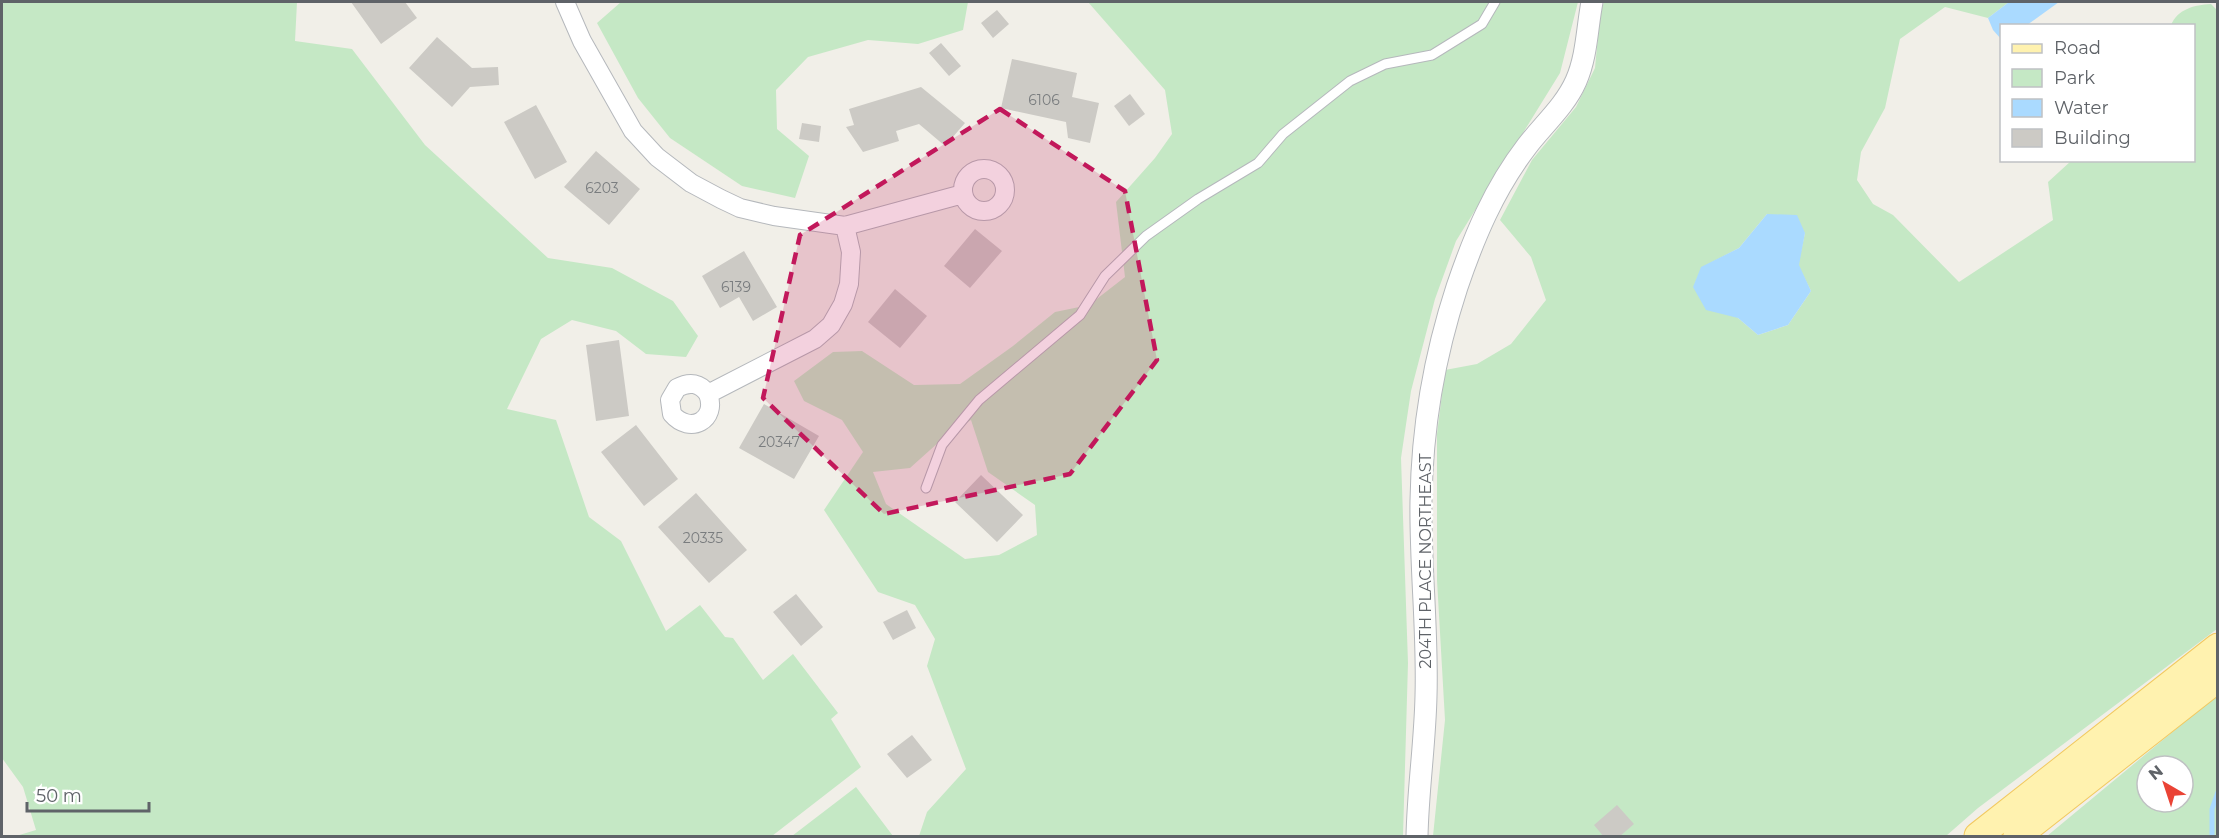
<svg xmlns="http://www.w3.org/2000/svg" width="2219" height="838" font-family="Montserrat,sans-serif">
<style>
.green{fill:#c5e8c5;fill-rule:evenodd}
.water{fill:#aadaff}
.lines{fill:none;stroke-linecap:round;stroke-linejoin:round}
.stream{stroke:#aadaff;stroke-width:5}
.building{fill:#cccac5}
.service-casing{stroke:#b5b8bc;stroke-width:11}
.minor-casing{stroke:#b5b8bc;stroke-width:20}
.tertiary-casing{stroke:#b5b8bc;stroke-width:23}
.primary-casing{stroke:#f2c960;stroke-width:29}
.service{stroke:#fff;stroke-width:9}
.minor{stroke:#fff;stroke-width:18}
.tertiary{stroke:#fff;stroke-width:21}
.primary{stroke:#fff2af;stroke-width:27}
.marked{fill:#c2185b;fill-opacity:0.2;stroke:#c2185b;stroke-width:4.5;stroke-dasharray:12 8;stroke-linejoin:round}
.labels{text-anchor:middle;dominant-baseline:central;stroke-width:4.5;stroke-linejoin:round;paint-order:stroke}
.number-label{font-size:14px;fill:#7a7d7f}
.street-label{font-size:16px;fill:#5f6368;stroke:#fff}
</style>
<rect width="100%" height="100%" fill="#f1efe8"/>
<!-- green -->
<path class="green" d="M2 2H297L295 41 352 49 425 145 548 258 612 268 673 301 698 336 686 357 646 354 616 331 572 320 541 339 507 409 556 420 589 517 621 541 666 631 700 605 725 637 733 638 763 680 793 654 838 713 831 719 861 767 772 836H16L36 830 23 787 2 758Z
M621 2H968L963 30 918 44 868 40 808 57 776 90 777 129 809 156 795 198 742 186 670 138 638 98 597 23Z
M1088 2H1578L1560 73 1456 241 1435 299 1411 391 1401 458 1408 663 1403 836H919L927 812 966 769 927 666 935 639 915 605 878 592 824 510 863 452 842 420 804 401 794 381 833 352 862 351 914 385 960 384 1013 346 1055 312 1089 305 1125 277 1116 202 1155 158 1172 134 1165 90ZM971 420 988 472 1035 505 1037 535 999 555 965 559 886 504 873 472 910 468 949 433Z
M1604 2H2009L1988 18 1945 7 1900 39 1885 108 1861 152 1857 180 1873 204 1893 215 1959 282 2053 220 2048 182 2071 161 2194 160V26L2171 25C2178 9 2194 5 2211 4L2217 10V629L1978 808 1946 836H1433L1445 720 1437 580V434L1445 370 1477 364 1511 344 1546 300 1531 257 1500 220 1532 160 1576 107 1595 68 1600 14ZM1767 214 1805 233 1798 265 1811 291 1788 325 1758 335 1738 318 1701 268 1739 248Z
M2217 695V836H2047ZM2147 766H2183V802H2147Z
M856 787 893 836H792Z"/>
<!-- water -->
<path class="water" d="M2009 2H2059L2027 25 2002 26 2001 39 1993 30 1988 18Z
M1767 214 1797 215 1805 233 1799 265 1811 291 1788 325 1758 335 1738 318 1706 310 1693 287 1701 267 1739 248Z"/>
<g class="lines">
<!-- stream -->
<path class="stream" d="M2212 836V809L2218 792"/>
</g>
<!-- building -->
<path class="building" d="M351 2H405L417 18 381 44Z
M997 10 1009 24 993 38 981 23Z
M437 37 472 68 498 67 499 85 470 87 452 107 409 68Z
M941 43 961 66 949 76 929 53Z
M1012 59 1077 73 1072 97 1099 103 1090 143 1068 138 1066 122 1001 108Z
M921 87 965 123 945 146 919 124 896 131 899 141 863 152 846 127 854 125 849 109Z
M1130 94 1145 114 1129 126 1114 106Z
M536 105 567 162 535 179 504 122Z
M802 123 821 126 819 142 799 139Z
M596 151 640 189 609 225 564 187Z
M975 229 1002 251 970 288 944 266Z
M744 251 777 307 753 321 739 297 720 308 702 276Z
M895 289 927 316 900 348 868 322Z
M619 340 629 416 596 421 586 345Z
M764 404 819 436 794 479 739 448Z
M636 425 678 479 644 506 601 452Z
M981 475 1023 515 997 542 955 502Z
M696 493 747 550 709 583 658 527Z
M796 594 823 627 801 646 773 612Z
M907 610 916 628 893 640 883 622Z
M912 735 932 760 907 778 887 754Z
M1617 805 1634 824 1619 837H1604L1594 825Z"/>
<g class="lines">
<!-- service casing -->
<g class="service-casing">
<path id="service" d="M926 488 942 445 979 400 1080 315 1105 276 1146 236 1198 199 1258 163 1283 134 1350 81 1385 64 1432 55 1482 24 1495 2"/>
</g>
<!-- minor casing -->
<g class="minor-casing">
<path id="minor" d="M565 2 582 41 633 131 657 157 691 183 721 199 740 208 774 216 845 226 963 194
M963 190a21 21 0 1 1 42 0a21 21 0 1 1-42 0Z
M708 394C718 420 690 435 672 414L670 400 677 388C690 381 700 383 708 394L815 339 831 325 843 304 849 284 851 252 845 226"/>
</g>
<!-- tertiary casing -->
<g class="tertiary-casing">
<path id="tertiary" d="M1417 836C1418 789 1425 743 1426 696 1428 631 1420 566 1421 501 1422 428 1434 357 1457 287 1474 237 1494 189 1527 146 1543 125 1565 106 1576 81 1587 56 1587 28 1592 2"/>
</g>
<!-- primary casing -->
<g class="primary-casing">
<path id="primary" d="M1978 836 2218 647
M2017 836 2218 678"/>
</g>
<!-- service -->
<use href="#service" class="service"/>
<!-- minor -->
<use href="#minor" class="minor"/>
<!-- tertiary -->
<use href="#tertiary" class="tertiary"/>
<!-- primary -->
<use href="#primary" class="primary"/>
</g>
<!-- marked area -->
<path class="marked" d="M1000 109 1125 191 1157 360 1070 474 884 514 763 398 800 235Z"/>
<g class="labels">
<!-- number labels -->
<g class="number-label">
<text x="1044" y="100">6106</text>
<text x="602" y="188">6203</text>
<text x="736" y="287">6139</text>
<text x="779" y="442">20347</text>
<text x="703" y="538">20335</text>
</g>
<!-- street labels -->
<g class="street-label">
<text transform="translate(1425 561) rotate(-90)">204TH PLACE NORTHEAST</text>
</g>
</g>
<!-- border -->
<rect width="2219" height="838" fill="none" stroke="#5f6368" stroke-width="6"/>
<!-- legend -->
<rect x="2000" y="24" width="195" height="138" fill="#ffffff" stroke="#bfc1c3" stroke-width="1.5"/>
<rect x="2012" y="44" width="30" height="9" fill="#fff2af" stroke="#bfc1c3" stroke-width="1.5"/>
<text x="2054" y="54" font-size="18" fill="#5f6368">Road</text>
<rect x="2012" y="69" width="30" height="18" fill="#c5e8c5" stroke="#bfc1c3" stroke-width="1.5"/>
<text x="2054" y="84" font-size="18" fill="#5f6368">Park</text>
<rect x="2012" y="99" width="30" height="18" fill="#aadaff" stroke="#bfc1c3" stroke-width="1.5"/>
<text x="2054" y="114" font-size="18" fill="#5f6368">Water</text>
<rect x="2012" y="129" width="30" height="18" fill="#cccac5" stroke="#bfc1c3" stroke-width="1.5"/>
<text x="2054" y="144" font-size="18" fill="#5f6368">Building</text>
<!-- north arrow -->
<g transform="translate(2165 784) rotate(321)"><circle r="28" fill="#ffffff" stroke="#bfc1c3" stroke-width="1.5"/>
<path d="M0-4.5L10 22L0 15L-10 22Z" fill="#ea4335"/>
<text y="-9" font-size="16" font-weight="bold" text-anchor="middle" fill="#5f6368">N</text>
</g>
<!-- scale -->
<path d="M27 802v9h122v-9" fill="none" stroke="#5f6368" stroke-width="3"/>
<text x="36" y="802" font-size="18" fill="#5f6368" stroke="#ffffff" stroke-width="4.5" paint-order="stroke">50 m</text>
</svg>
